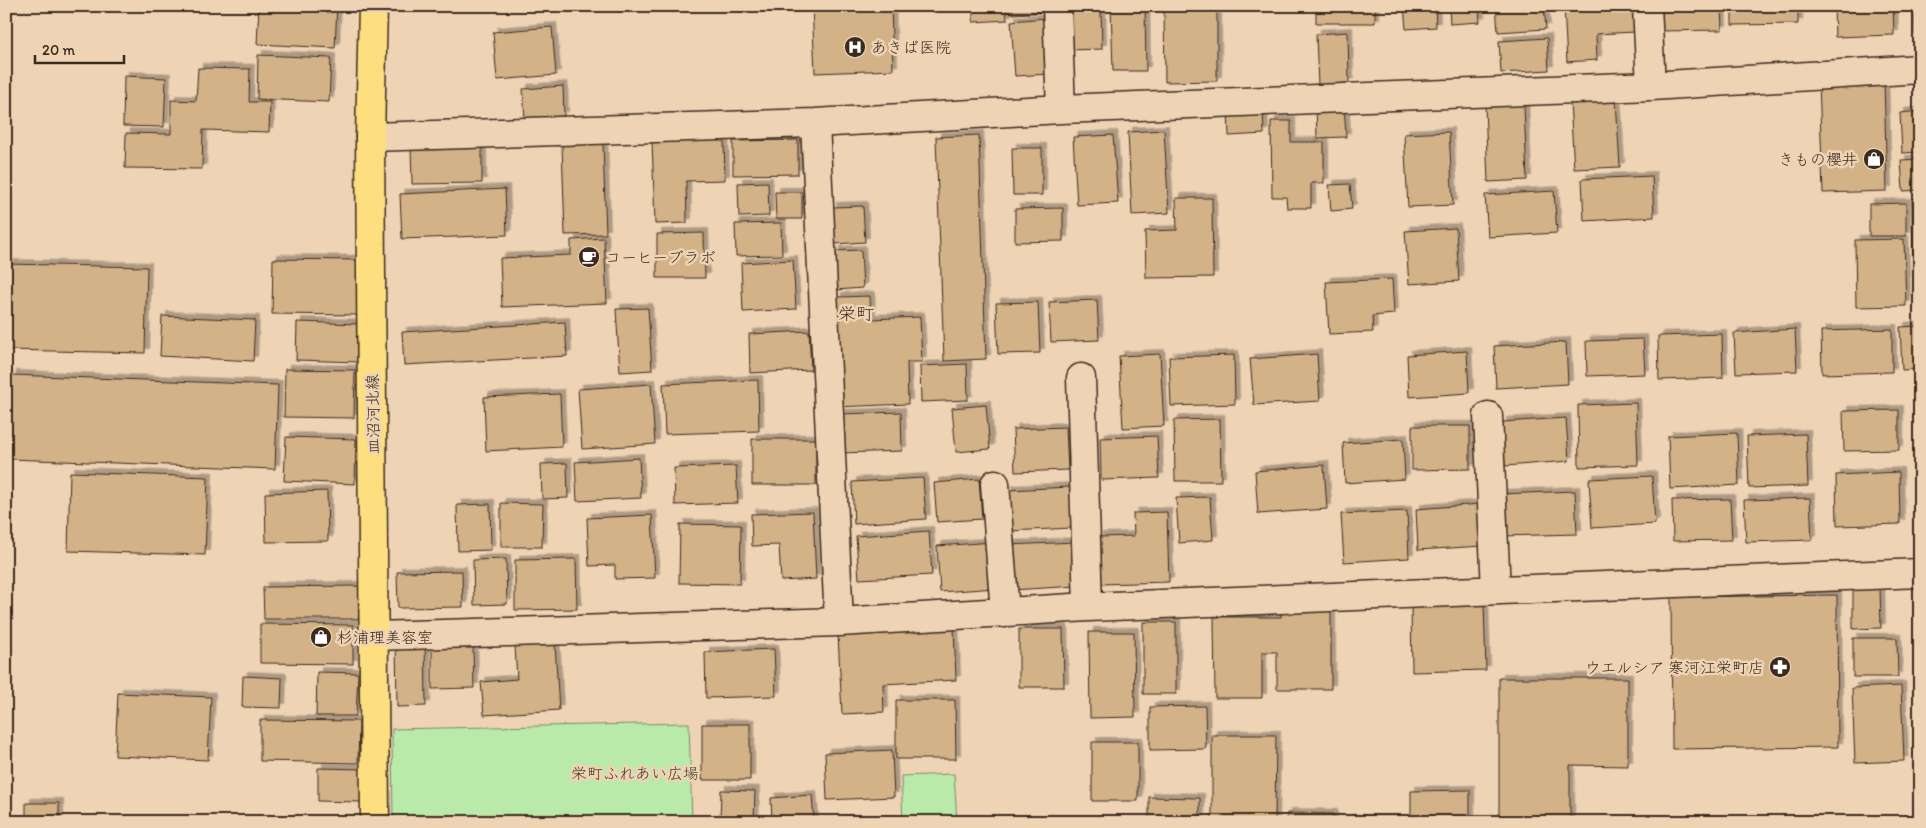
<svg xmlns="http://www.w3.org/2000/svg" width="1926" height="828" font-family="Itim,'Klee One',sans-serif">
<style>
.green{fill:#b9eaa9;stroke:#7a8a64}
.building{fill:#d2b286;stroke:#3b2a1e;filter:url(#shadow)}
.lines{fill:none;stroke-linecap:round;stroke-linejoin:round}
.minor-casing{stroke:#3b2a1e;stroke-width:31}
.major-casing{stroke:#3b2a1e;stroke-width:31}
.minor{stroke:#eed3b5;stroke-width:28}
.major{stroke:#fddf80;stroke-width:28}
.labels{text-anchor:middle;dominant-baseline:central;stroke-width:5;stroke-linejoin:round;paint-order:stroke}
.poi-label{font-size:16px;fill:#3b2a1e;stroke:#eed3b5;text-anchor:start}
.street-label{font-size:16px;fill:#3b2a1e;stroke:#eed3b5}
.park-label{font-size:16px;fill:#483d2c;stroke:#eed3b5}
.neighbourhood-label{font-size:18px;fill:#3b2a1e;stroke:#eed3b5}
</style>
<defs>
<filter id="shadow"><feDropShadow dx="4.5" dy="-4.5" stdDeviation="0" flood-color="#0004"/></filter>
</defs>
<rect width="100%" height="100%" fill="#eed3b5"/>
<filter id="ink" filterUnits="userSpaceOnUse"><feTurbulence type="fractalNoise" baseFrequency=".02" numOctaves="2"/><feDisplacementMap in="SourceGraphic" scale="10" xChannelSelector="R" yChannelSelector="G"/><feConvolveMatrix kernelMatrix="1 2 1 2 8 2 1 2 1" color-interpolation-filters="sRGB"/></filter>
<g filter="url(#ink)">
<!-- green -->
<path class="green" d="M689 723 692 822H393L392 729Z
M954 774 957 822H903L901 776Z"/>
<!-- building -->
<path class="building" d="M259 6H337L335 48 257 44Z
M812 6H891L893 70 815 73Z
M973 6H1006L1007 20 973 22Z
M1012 6H1046L1047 12 1013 14Z
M1111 6H1145L1146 71H1113Z
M1164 6H1217V81L1165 82Z
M1316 6H1375V23H1316Z
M1404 6H1435L1436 27 1406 29Z
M1449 6H1479L1480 22 1450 24Z
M1496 6H1544L1546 29 1498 32Z
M1564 6H1634L1635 32 1596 34 1597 60 1567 62Z
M1658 6H1721L1722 30 1659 31Z
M1732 6H1798V24L1732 25Z
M1834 6H1893L1894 35 1835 37Z
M1914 6H1920V35H1915Z
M1101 10 1102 49 1067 50 1066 11Z
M1046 18 1050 74 1015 76 1011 21Z
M552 27 556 75 497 80 493 32Z
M1348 32 1349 83 1318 85 1316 34Z
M1547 38 1549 70 1501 73 1499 41Z
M258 55 331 58 329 102 257 99Z
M198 68 250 69 249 102H270L269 132 203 130 202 169 125 168 126 133 171 134V100L196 101Z
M124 76 166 78 164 127 123 126Z
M1884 80 1887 191 1823 193 1819 82Z
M563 86 564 116 525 119 523 89Z
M1616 100 1620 167 1574 169 1570 102Z
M1344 104 1346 137 1317 138 1316 105Z
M1524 105 1527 180 1488 182 1485 106Z
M1263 110 1264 134 1229 136 1228 111Z
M1920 111V152L1902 153 1900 113Z
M1271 121H1291V142H1324V183H1311V208H1287L1286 197H1272Z
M1164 130 1169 213 1132 215 1128 132Z
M1449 132 1453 205 1408 207 1404 134Z
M979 135 986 359 944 361 936 137Z
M1113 135 1118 203 1077 205 1073 137Z
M724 139 725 180 686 181 687 223 655 224 652 141Z
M798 140V174L733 175V141Z
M603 144 606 234 565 235 562 145Z
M482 145V183L412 184 411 146Z
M1012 148H1042V195H1013Z
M1920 159V190L1903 191 1901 160Z
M1652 176 1654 217 1584 221 1582 179Z
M768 182 769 216 739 217 738 183Z
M1350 184 1352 209 1331 211 1329 185Z
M505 189 507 235 402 239 400 194Z
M1554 191 1557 233 1488 237 1485 195Z
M775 192H802V219H776Z
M1176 198H1212L1213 277 1146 278 1145 231 1177 230Z
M1920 198V256H1913L1912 199Z
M1906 203V236H1869V204Z
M863 206 865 242 834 244 832 207Z
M1063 208V241L1015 242V209Z
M781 223 782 255 736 256 735 224Z
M1456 228 1459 281 1409 284 1405 231Z
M704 233 705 278H657V234Z
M604 238 607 303 502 307 500 258 571 255V240Z
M1904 239 1906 306 1856 307 1855 240Z
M861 250 863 288 836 290 835 251Z
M273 259 360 260 359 315 272 314Z
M793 260 796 309 743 312 741 263Z
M6 264 147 267 145 353 6 350Z
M1916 268H1920V310H1917Z
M1392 279 1394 314 1372 316 1373 332 1329 334 1326 282Z
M870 296 871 319 920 317 922 362H907L908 404 836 407 840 370 837 297Z
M1097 300 1099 340 1051 342 1049 302Z
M1038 302 1040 353 998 354 996 303Z
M648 308 652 370 620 372 616 309Z
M162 316 255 320 253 361 160 356Z
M297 322 361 324 359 362 296 360Z
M565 322 567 356 404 365 402 332Z
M1920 326V369L1902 370 1900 327Z
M1795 329 1797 371 1736 373 1734 333Z
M1892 329V372L1822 374 1821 331Z
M809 331 811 370 750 373 749 334Z
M1722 334 1723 378 1659 380 1658 336Z
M1643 339 1645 374 1587 376 1586 341Z
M1566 342 1568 384 1496 388 1494 346Z
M1467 351 1469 393 1409 397 1407 355Z
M1160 354 1164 426 1123 428 1119 356Z
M1317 354 1320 401 1254 405 1250 359Z
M1234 355 1235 404 1171 406 1169 357Z
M967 364 968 400 921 402 920 366Z
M285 369 355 370 354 418 284 417Z
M12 375 278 385 275 469 9 459Z
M758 380 759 431 665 434 663 384Z
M651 384 655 444 582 449 578 389Z
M560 394 562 447 486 451 484 397Z
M1636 403 1638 465 1579 467 1578 405Z
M986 405 990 449 956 452 952 408Z
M1899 410V450L1844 451 1843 411Z
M901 412 902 451 840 453 839 414Z
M1566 418 1569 461 1505 466 1502 422Z
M1220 419 1221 481H1175L1174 420Z
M1412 426H1470V469L1412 470Z
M1066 427 1068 470 1015 472 1013 429Z
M1737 433 1739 485 1670 489 1668 436Z
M1806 434 1808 486 1749 488 1747 436Z
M1157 436 1159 478 1101 480 1100 438Z
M286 437 356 439 355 484 284 481Z
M752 439H816V485H752Z
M1403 439 1405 479 1345 483 1343 443Z
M639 458 641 498 577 501 575 462Z
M567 463 568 498 542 499 541 464Z
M1324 465 1327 509 1258 514 1255 471Z
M736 466 738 503 675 505 674 468Z
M70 472 208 477 205 555 68 551Z
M1899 472 1900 524 1837 526 1836 475Z
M1652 476 1655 524 1592 528 1589 479Z
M923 478 926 519 854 524 852 482Z
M979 479 982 519 937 522 934 483Z
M1070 487 1072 528 1010 531 1008 490Z
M327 491 328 541 266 542 265 493Z
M1575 491 1577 534 1502 536 1501 494Z
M1210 497 1213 540 1179 543 1176 498Z
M1810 498 1812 540 1746 542 1744 500Z
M1730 499 1732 540 1673 541 1672 500Z
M501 503 543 504 542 547H501Z
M490 504 491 550 458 551 457 505Z
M1480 504 1483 546 1418 550 1416 509Z
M1407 511 1409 558 1344 562 1341 514Z
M813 512 816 579 781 581 779 545 752 546 751 514Z
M1167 512 1169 582 1100 584 1098 537 1134 536 1133 513Z
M652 515 655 578 615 579V565L589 566 587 518Z
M680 524 741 525 740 584 679 583Z
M929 531 932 575 859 579 856 536Z
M993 542 996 588 940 592 937 546Z
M1075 542 1077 586 1011 590 1008 545Z
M506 559 507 604 474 605 473 560Z
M576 559 577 609 515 610V560Z
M462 571 463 607 398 608 397 572Z
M359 586V619H264L263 587Z
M1880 587 1881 628 1853 629V588Z
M1837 595 1838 747 1672 749 1671 597Z
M1484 604 1486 670 1412 672 1411 605Z
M1331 608V689H1277V652H1262V698H1215L1214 617H1281V609Z
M1143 622H1176V694H1143Z
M260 624 353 625V664L260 663Z
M954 627 956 680 883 684 884 712 842 714 838 634Z
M1019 629H1063L1064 687H1019Z
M1089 632H1134L1135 717 1090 718Z
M1853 638H1897L1898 677H1853Z
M396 642H425L426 706 397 707Z
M555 644 559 710 484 715 481 682 517 679 515 646Z
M432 647H473L474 688 432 689Z
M774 649 776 696 706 698 705 652Z
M317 672 358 673 356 716H316Z
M243 676 282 678 281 708 242 707Z
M1499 678H1628V766L1570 765V822H1499Z
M1901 686 1904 761 1855 763 1852 688Z
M118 693 211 697 208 760 115 756Z
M896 700H955L956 759H896Z
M1205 706 1206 749 1150 750V707Z
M260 720 359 721 358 763 260 761Z
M702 724H750V780H702Z
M1212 735H1276L1275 822H1212Z
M1092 742H1138V801H1092Z
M892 750 894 797 827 800 825 753Z
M318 768 363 769 362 802 318 801Z
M721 790 755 791 754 822H720Z
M1470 790V822H1411V791Z
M812 795 814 822H772L771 798Z
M1149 797 1200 798V822H1149Z
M26 803H59V822H26Z
M1287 813 1333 814V822H1287Z
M1347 819 1404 822H1346Z
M840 820H888V822H840Z"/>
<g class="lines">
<!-- minor casing -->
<g class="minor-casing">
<path id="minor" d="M1057 6 1061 109
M1647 6 1651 86
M815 123 839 622
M370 137 815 123 1061 109 1651 86 1920 69
M1081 378 1088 607
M1488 416 1496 590
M995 484 1005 613
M375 636 839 622 1088 607 1920 573"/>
</g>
<!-- major casing -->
<g class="major-casing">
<path id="major" d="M373 6 370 137 375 822"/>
</g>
<!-- minor -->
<use href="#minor" class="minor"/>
<!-- major -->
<use href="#major" class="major"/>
</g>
</g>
<!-- icons -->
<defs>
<g id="hospital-disc" transform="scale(1.125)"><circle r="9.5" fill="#3b2a1e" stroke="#eed3b5"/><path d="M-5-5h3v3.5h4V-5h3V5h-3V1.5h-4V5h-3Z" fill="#fff"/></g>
<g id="shop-disc" transform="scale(1.125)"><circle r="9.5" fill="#3b2a1e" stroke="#eed3b5"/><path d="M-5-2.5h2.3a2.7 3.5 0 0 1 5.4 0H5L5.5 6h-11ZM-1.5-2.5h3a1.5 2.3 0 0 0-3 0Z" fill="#fff"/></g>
<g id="cafe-disc" transform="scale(1.125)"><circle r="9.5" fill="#3b2a1e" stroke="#eed3b5"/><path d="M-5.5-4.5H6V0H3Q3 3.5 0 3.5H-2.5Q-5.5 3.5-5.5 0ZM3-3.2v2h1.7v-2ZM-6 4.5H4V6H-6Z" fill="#fff"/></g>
<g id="pharmacy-disc" transform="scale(1.125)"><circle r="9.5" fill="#3b2a1e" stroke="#eed3b5"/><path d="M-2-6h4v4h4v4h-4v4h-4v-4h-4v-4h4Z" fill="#fff"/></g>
</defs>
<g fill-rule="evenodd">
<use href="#hospital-disc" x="855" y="47"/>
<use href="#shop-disc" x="1874" y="159"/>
<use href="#cafe-disc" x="589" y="257"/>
<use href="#shop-disc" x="321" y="637"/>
<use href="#pharmacy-disc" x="1780" y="667"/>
</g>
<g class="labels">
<!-- poi labels -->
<g class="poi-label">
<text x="871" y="47">あきば医院</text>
<text x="1858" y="159" text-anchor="end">きもの櫻井</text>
<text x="605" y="257">コーヒーブラボ</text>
<text x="337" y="637">杉浦理美容室</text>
<text x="1764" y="667" text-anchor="end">ウエルシア 寒河江栄町店</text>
</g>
<!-- street labels -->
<g class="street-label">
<text transform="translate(373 414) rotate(-91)">皿沼河北線</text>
</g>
<!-- park labels -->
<g class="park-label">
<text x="635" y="773">栄町ふれあい広場</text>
</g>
<!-- neighbourhood labels -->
<g class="neighbourhood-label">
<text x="856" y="314">栄町</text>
</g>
</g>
<!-- margin -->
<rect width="1926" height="828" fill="none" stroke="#eed3b5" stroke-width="25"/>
<rect x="12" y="12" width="1901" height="803" fill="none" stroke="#3b2a1e" stroke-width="2" filter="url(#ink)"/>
<!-- scale -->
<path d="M35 55v8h89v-8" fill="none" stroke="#3b2a1e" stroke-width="2.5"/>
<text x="42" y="55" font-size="15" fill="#3b2a1e" stroke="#eed3b5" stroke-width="4" paint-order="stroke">20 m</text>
</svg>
